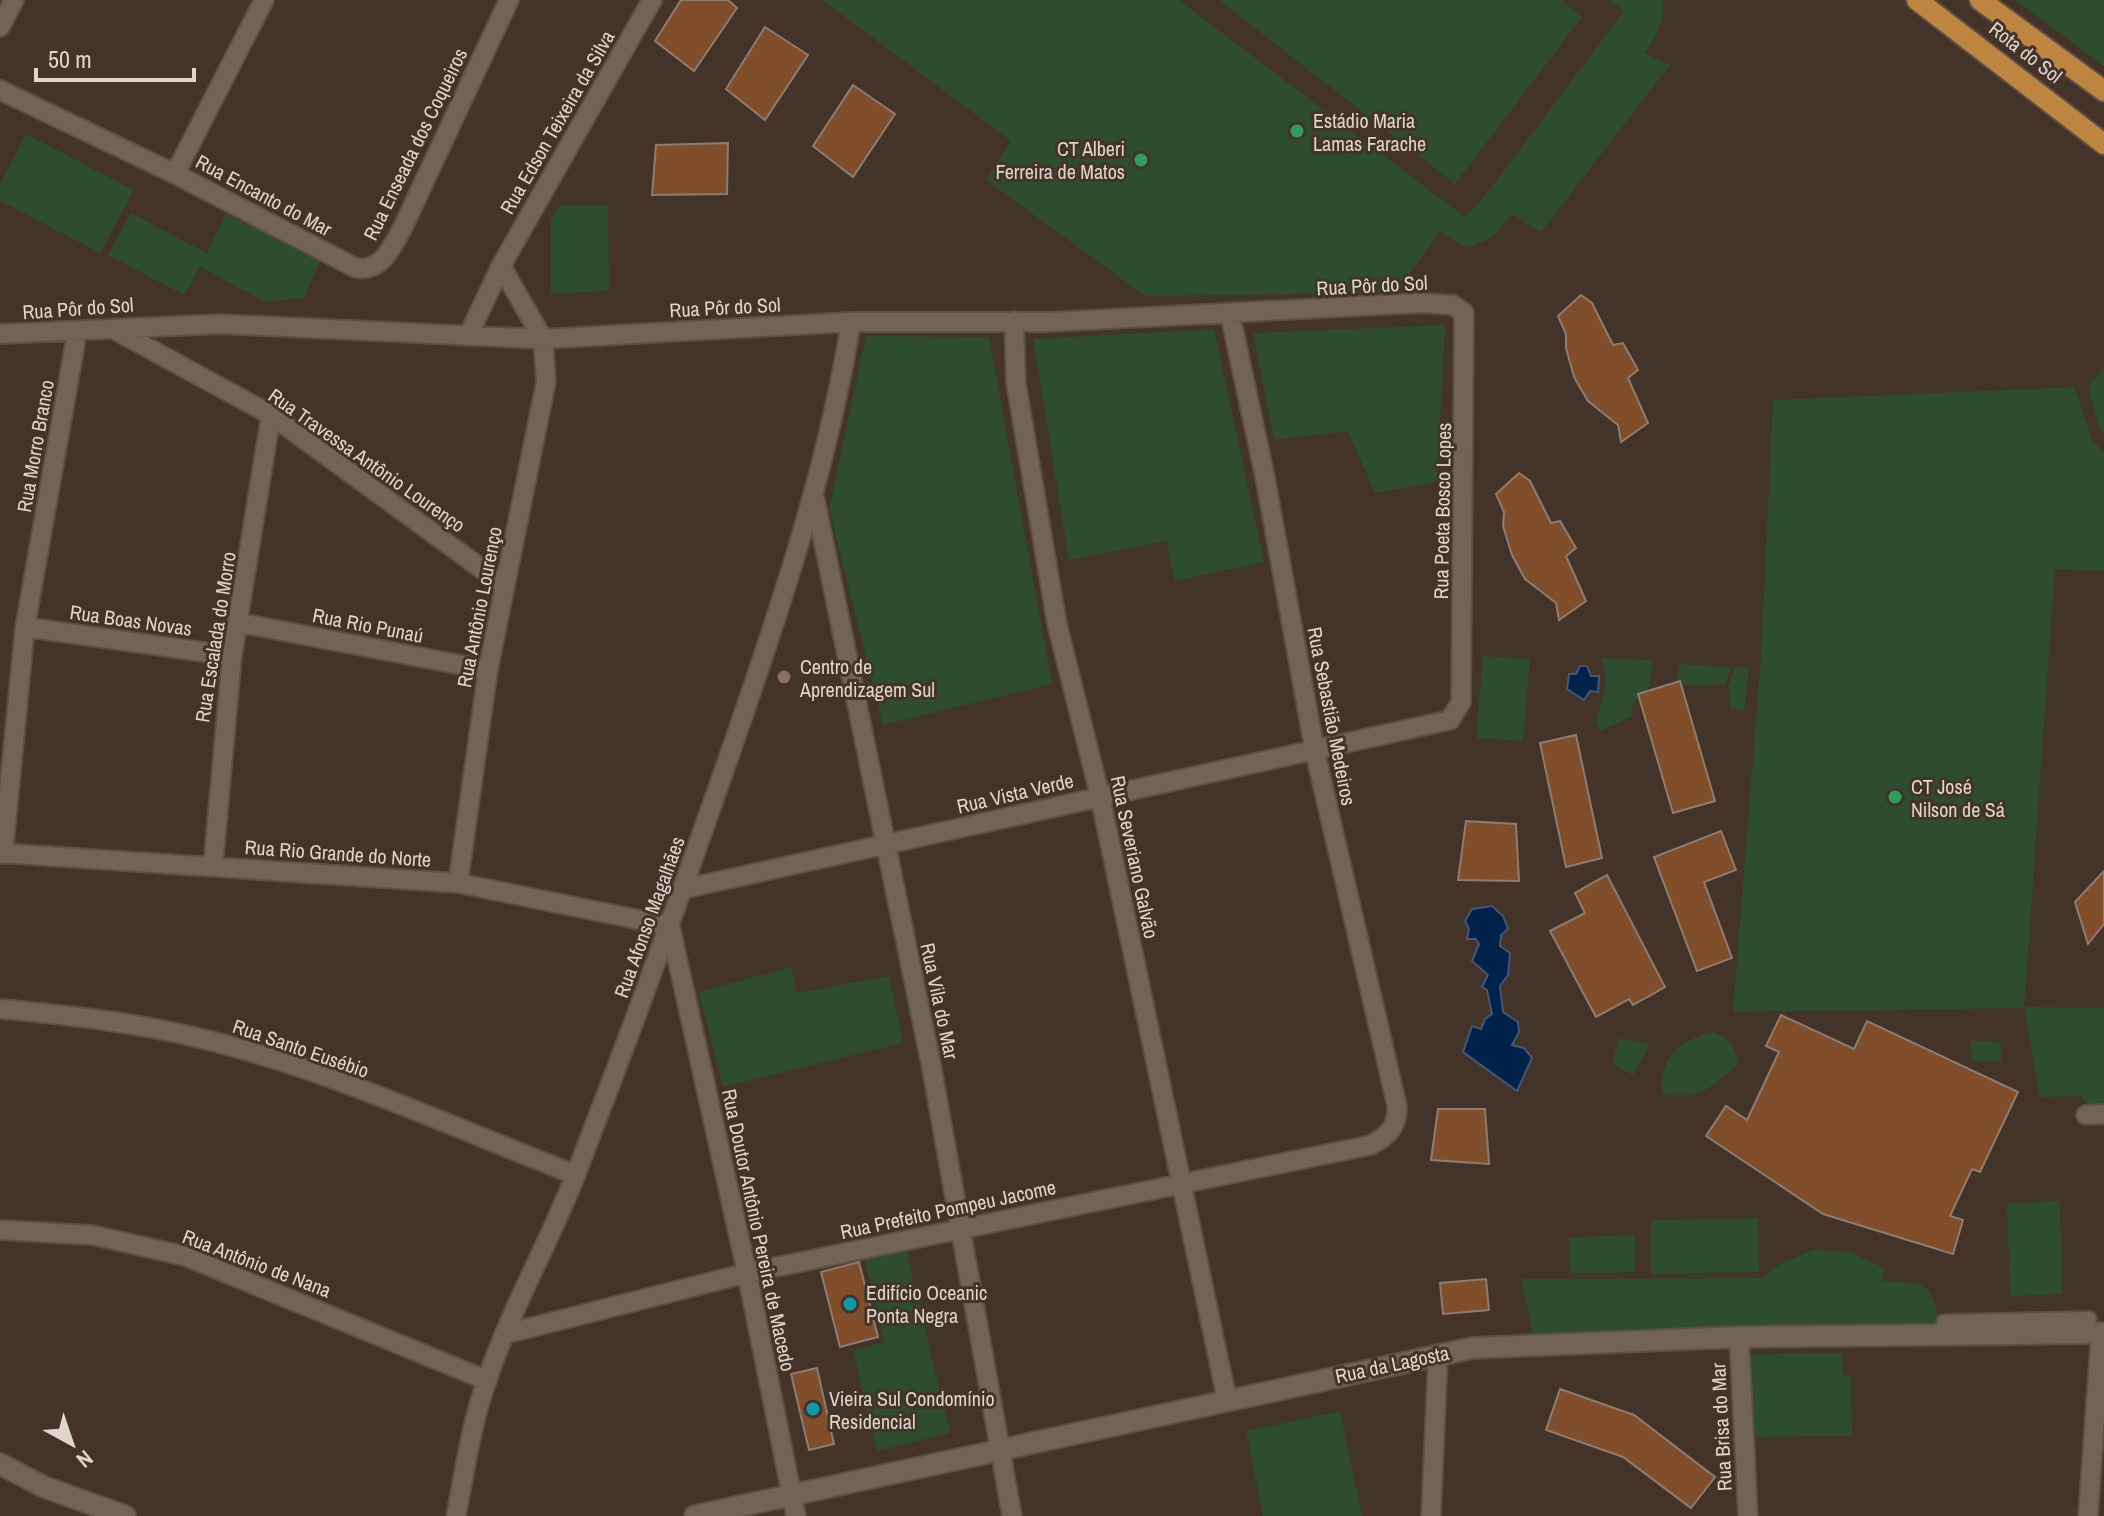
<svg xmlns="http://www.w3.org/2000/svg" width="2104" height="1516" font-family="'Archivo Narrow',sans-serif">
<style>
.green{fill:#2d4d2e}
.water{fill:#01234b;stroke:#445873;stroke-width:2}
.building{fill:#814e2c;stroke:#8e7c71;stroke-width:2}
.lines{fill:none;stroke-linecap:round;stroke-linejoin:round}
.pedestrian-casing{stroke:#5c4f46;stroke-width:18}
.minor-casing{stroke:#5c4f46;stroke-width:22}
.tertiary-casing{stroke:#5c4f46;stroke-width:24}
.primary-casing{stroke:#5c4f46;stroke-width:24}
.pedestrian{stroke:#736257;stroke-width:14}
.minor{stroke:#736257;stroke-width:18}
.tertiary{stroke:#736257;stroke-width:20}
.primary{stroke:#bd853f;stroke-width:20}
.leisure-dot{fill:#2e9e5b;stroke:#433329;stroke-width:3}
.education-dot{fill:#8d6e63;stroke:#433329;stroke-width:3}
.culture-dot{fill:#0f9aa8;stroke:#433329;stroke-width:3}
.labels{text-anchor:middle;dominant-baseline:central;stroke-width:6;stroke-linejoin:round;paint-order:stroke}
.street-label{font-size:20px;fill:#dfd5cf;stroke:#433329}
.poi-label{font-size:20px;fill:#dfd5cf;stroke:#433329;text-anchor:start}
</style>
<rect width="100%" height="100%" fill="#433329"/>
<!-- green -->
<path class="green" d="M822 0H1179L1465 217 1484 197 1624 11 1610 0H1663C1666 21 1656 36 1645 53L1670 65 1541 232 1511 214C1498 234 1490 242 1465 247L1440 232 1395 293 1145 296 986 180 1011 141Z
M1219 0H1561L1582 17 1455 184Z
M2015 0H2104V66Z
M26 134 134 190 100 253 0 201V184Z
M559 206H608L609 291 551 294V218Z
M131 213 207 253 226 214 321 259 304 298 265 302 200 267 184 295 108 255Z
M1445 325 1437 482 1375 493 1348 431 1274 440 1253 333Z
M1214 329 1264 562 1175 581 1166 541 1069 560 1033 339Z
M866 336 989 337 1052 684 883 725 829 509Z
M2104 368V433L2099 428 2088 387Z
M2074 387 2093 441 2104 451V571L2055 569 2024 1007 2104 1008V1106H2088L2082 1096 2040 1097 2024 1008 1733 1012 1761 657 1773 400Z
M1483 656 1530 659 1523 741 1476 738Z
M1602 658 1653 660 1649 687 1633 704 1632 716 1601 731 1596 722 1606 685Z
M1679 664 1731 667 1725 685H1676Z
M1735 667H1749L1744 711 1731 709 1728 687Z
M791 967 797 993 889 976 903 1043 723 1087 699 992Z
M1713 1032C1731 1038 1734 1046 1738 1063 1716 1086 1696 1102 1662 1093 1660 1057 1680 1040 1713 1032Z
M1619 1038 1650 1044 1633 1075 1612 1064Z
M1971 1041 2000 1042 2002 1061H1972Z
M2060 1201 2062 1294 2010 1296 2007 1203Z
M1758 1218 1759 1272 1651 1274V1220Z
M1635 1235V1272L1570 1274 1569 1237Z
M905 1245 950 1433 877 1451 853 1350 884 1342 864 1255Z
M1815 1249 1851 1252 1884 1268 1882 1282C1926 1281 1931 1281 1940 1326L1545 1334 1533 1332 1521 1279 1763 1278 1778 1265Z
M1842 1353 1843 1375H1851L1852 1436 1751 1437V1354Z
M1340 1411 1362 1516H1263L1246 1431Z"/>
<!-- water -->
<path class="water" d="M1580 666H1587L1591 676H1599L1598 692 1590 691 1584 700 1567 689 1569 674H1576Z
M1492 906 1503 916 1508 929 1501 935 1500 946 1510 953 1508 975 1500 986 1503 1012 1518 1022 1519 1032 1512 1045 1524 1048 1532 1058 1517 1091 1463 1052 1472 1026 1481 1029 1485 1019 1492 1014 1487 990 1482 987 1488 975 1472 961 1479 944 1476 939H1467L1469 929 1465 921 1472 909Z"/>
<!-- building -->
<path class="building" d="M681 0H728L737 8 694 71 655 41Z
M765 27 808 55 765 120 726 89Z
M853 85 895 114 853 177 813 146Z
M728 143 727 194 652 195 656 145Z
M1581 295 1592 303 1613 345 1623 343 1638 370 1628 378 1648 423 1621 442 1618 425 1588 401 1574 377 1566 348V334L1558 316Z
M1519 473 1530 481 1551 523 1560 521 1576 548 1566 556 1586 601 1559 620 1556 603 1525 579 1512 555 1503 526 1504 512 1496 494Z
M1680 681 1715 801 1673 813 1638 694Z
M1576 735 1602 858 1566 867 1540 743Z
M1466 821 1516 824 1519 881 1458 880Z
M1721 831 1736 870 1704 882 1732 958 1697 971 1654 857Z
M2104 871V924L2088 944 2075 902Z
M1607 875 1665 987 1633 1005 1629 999 1596 1017 1550 931 1585 913 1575 893Z
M1781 1015 1854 1049 1867 1021 2018 1092 1980 1172 1972 1169 1950 1216 1963 1220 1953 1254 1823 1214 1706 1136 1726 1106 1747 1120 1779 1052 1766 1046Z
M1438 1109H1485L1489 1164 1431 1160Z
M859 1262 878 1337 840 1347 821 1272Z
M1486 1279 1489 1310 1443 1314 1440 1283Z
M817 1368 834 1444 809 1450 791 1374Z
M1560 1389 1634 1415 1715 1477 1691 1508 1623 1457 1546 1430Z"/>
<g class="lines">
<!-- pedestrian casing -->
<g class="pedestrian-casing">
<path id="pedestrian" d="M1944 1322 2089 1319"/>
</g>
<!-- minor casing -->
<g class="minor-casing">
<path id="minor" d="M0 27 14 0
M0 90 175 174 356 268C383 272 393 245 404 225L509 0
M175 174 264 0
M1014 321 1016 383 1057 624 1100 796 1227 1400
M117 331 271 415 504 585
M0 334 220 324 543 339 851 322H1050L1421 303 1453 305 1464 313 1461 702 1450 720 683 889
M468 336 501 266 652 0
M815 500 931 1064 1012 1516
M240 623 488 670
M25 627 232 656
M0 853 458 883 670 926
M3 854 25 627 77 333
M213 866 232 656 271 415
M458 883 488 670 546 382 543 339 501 266
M670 926 747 1273 796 1516
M0 1009C67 1015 133 1022 199 1038 328 1069 452 1127 576 1175
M2086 1115 2104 1114
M0 1230 92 1235 185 1256 486 1380
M505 1334 747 1273 1371 1145C1388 1136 1398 1126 1397 1106L1315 752 1265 477 1230 314
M1739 1337 1748 1516
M456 1516C465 1470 471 1424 487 1380 511 1308 550 1242 577 1171 633 1027 686 882 736 736 783 600 828 465 851 322
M1431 1516 1438 1354
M2088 1516 2101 1333"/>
</g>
<!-- tertiary casing -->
<g class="tertiary-casing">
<path id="tertiary" d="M0 1464 44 1487 125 1516
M695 1516 1472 1348 1739 1337 2104 1333"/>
</g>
<!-- primary casing -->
<g class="primary-casing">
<path id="primary" d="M1917 0 2104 144
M1980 0 2104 91"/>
</g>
<!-- pedestrian -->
<use href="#pedestrian" class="pedestrian"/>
<!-- minor -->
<use href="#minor" class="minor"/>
<!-- tertiary -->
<use href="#tertiary" class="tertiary"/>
<!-- primary -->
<use href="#primary" class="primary"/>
</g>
<!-- markers -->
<g class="leisure-dot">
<circle cx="1297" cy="131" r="8"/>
<circle cx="1141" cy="160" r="8"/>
<circle cx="1895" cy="797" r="8"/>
</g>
<circle class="education-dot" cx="784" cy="677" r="8"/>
<g class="culture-dot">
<circle cx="850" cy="1304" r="8"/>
<circle cx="813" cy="1409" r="8"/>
</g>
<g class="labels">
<!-- street labels -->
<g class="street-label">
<text transform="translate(2026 52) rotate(38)">Rota do Sol</text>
<text transform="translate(557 122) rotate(-60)">Rua Edson Teixeira da Silva</text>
<text transform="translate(415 144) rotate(-64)">Rua Enseada dos Coqueiros</text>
<text transform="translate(264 195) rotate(28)">Rua Encanto do Mar</text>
<text transform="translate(1372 285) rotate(-3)">Rua Pôr do Sol</text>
<text transform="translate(725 307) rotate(-3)">Rua Pôr do Sol</text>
<text transform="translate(78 308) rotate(-4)">Rua Pôr do Sol</text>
<text transform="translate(35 446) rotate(-80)">Rua Morro Branco</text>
<text transform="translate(367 460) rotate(35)">Rua Travessa Antônio Lourenço</text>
<text transform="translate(1442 511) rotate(-89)">Rua Poeta Bosco Lopes</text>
<text transform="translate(479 607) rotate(-79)">Rua Antônio Lourenço</text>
<text transform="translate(131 620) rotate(8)">Rua Boas Novas</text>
<text transform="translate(368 625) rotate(11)">Rua Rio Punaú</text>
<text transform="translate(215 637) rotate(-81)">Rua Escalada do Morro</text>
<text transform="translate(1332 716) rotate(79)">Rua Sebastião Medeiros</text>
<text transform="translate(1015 793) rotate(-13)">Rua Vista Verde</text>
<text transform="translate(338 853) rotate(4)">Rua Rio Grande do Norte</text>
<text transform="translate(1135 857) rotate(78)">Rua Severiano Galvão</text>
<text transform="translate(649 917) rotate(-70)">Rua Afonso Magalhães</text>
<text transform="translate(940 1001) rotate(78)">Rua Vila do Mar</text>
<text transform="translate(301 1048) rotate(19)">Rua Santo Eusébio</text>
<text transform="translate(948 1209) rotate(-12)">Rua Prefeito Pompeu Jacome</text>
<text transform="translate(759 1230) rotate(78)">Rua Doutor Antônio Pereira de Macedo</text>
<text transform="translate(257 1263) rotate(21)">Rua Antônio de Nana</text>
<text transform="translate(1392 1364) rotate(-12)">Rua da Lagosta</text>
<text transform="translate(1721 1427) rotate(-93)">Rua Brisa do Mar</text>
</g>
<!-- poi labels -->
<g class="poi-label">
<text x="1313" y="120">Estádio Maria<tspan x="1313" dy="23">Lamas Farache</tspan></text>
<text x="1125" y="148" text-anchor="end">CT Alberi<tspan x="1125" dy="23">Ferreira de Matos</tspan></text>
<text x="800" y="666">Centro de<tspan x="800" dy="23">Aprendizagem Sul</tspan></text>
<text x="1911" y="786">CT José<tspan x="1911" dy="23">Nilson de Sá</tspan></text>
<text x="866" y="1292">Edifício Oceanic<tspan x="866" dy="23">Ponta Negra</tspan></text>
<text x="829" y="1398">Vieira Sul Condomínio<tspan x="829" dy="23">Residencial</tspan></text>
</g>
</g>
<!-- north arrow -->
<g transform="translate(72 1444) rotate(140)" stroke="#433329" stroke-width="6" paint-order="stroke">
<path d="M0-6L14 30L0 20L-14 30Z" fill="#dfd5cf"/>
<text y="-12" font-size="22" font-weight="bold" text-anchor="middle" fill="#dfd5cf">N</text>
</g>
<!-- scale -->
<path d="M36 68v12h158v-12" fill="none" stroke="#dfd5cf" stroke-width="4"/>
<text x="48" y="68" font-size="24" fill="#dfd5cf" stroke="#433329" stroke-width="6" paint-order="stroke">50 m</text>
</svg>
